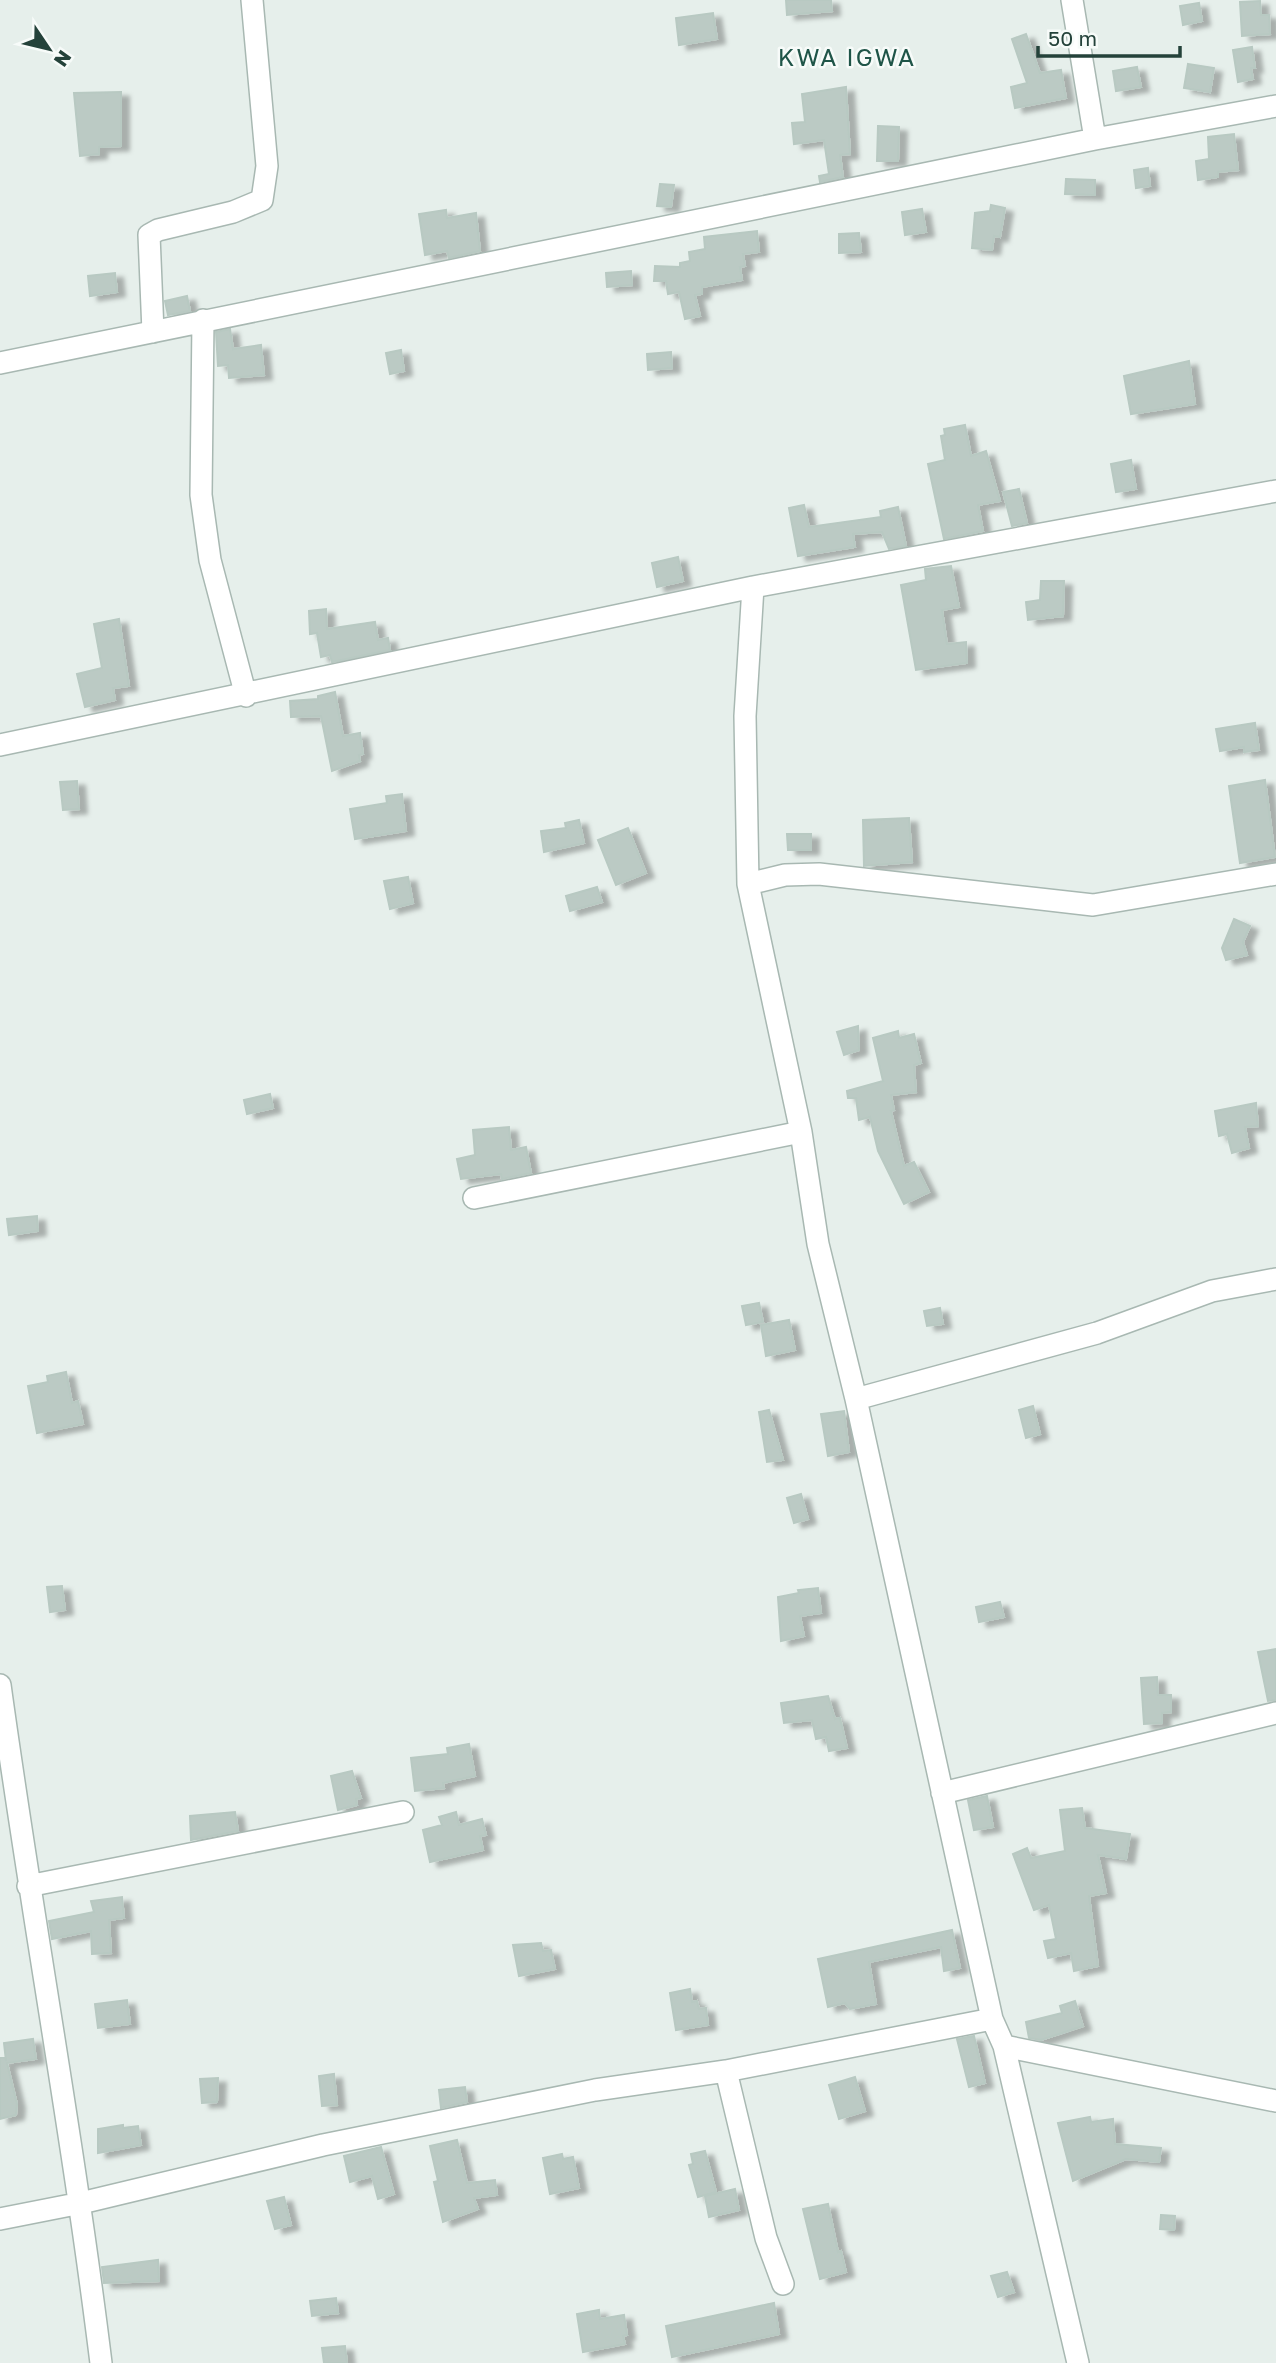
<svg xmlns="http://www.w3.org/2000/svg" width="1276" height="2363" font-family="'Golos Text',sans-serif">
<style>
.building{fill:#bbcac4;stroke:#b8c9c2;stroke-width:2;filter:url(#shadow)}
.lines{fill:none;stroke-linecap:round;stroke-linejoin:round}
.minor-casing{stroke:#a8b8b2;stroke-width:24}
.minor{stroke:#fff;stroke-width:21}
.labels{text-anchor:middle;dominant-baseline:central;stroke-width:5;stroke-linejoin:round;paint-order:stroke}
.quarter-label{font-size:24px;letter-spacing:2px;fill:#1f5548;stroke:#f7fbf9}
</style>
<defs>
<filter id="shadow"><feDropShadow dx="8" dy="4.5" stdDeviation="2" flood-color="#0004"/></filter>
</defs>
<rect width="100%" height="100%" fill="#e6efeb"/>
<!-- building -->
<path class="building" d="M786 0H831L832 11 787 15Z
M1260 1 1261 15H1269L1270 34 1242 36 1240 2Z
M1199 3 1202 21 1183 25 1180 6Z
M713 13 717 39 679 45 676 18Z
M1026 34 1040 73 1061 70 1066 98 1015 108 1011 87 1027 83 1012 39Z
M1252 47 1255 68H1251L1253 79 1238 82 1233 50Z
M1188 64 1214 68 1210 92 1184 88Z
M1137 67 1141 87 1116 91 1113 71Z
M846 87 850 154 840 155 843 177 820 182 819 176 829 174 824 140 794 144 792 123 805 122 802 94Z
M121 92V146L99 147V154L80 156 74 93Z
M878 126 899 127 898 161H877Z
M1234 134 1238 170 1218 172V177L1198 180 1196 161 1209 159 1208 137Z
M1148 168 1150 186 1136 188 1134 170Z
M1066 179 1095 180V195L1065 194Z
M660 184 674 185 671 207 657 206Z
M991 205 1005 208 1000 237 994 236 992 250 972 248 975 213 990 211Z
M922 209 926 232 905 235 902 212Z
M446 210 447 218 476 213 480 251 449 258 447 251 425 255 419 214Z
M757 231 759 252 743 254 745 266 740 267 742 280 702 287V294L695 295 700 316 685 319 679 292 668 294 666 281H654L655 266 680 267V263L690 261 689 252 705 249 704 237Z
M859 233 861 252 839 253V234Z
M631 271 632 285 607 287 606 273Z
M115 273 117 292 90 296 88 276Z
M187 296 190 311 168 315 165 301Z
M230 329 233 349 261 345 264 375 229 378 228 365 218 366 216 332Z
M401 350 404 371 390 374 386 353Z
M671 352 672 368 648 370 647 354Z
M1189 361 1195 404 1131 414 1124 376Z
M965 425 971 456 986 451 1000 501 978 505 983 531 944 539 928 464 945 460 941 436 945 435 944 429Z
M1131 460 1136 489 1116 492 1111 464Z
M1019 489 1027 523 1012 526 1003 492Z
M804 505 809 527 881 517 880 511 898 507 906 546 889 549 882 532 853 534 855 547 798 556 789 508Z
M678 557 683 581 657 587 652 563Z
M951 566 959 607 942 610 947 644 966 642 967 663 916 670 901 585 926 580 925 569Z
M1041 581H1064L1063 616 1028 620 1026 602 1040 600Z
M326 609 327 629 375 622 378 640 388 638 390 650 332 662 330 655 321 657 317 633 310 634 309 611Z
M119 619 129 686 113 688 115 700 85 707 77 674 102 668 94 624Z
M335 692 343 736 360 733 363 754 359 755 360 761 332 771 321 716 291 717 290 701 318 699V696Z
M1255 723 1259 750 1244 752V747L1220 751 1216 729Z
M1265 780 1275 857 1240 863 1229 786Z
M77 781 79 809 63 810 60 782Z
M402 794 406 831 355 839 350 809 387 803 386 796Z
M909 818 912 862 864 866 863 820Z
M579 820 584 843 544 852 541 831 566 828 565 823Z
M628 828 646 873 616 885 598 840Z
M787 834H811V850H788Z
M408 877 413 903 390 909 384 881Z
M597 887 602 902 570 911 566 896Z
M1234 919 1250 926 1243 942 1247 955 1226 960 1222 948Z
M858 1026 859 1050 844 1055 837 1032Z
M898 1031 899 1038 914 1034 921 1063 914 1065 916 1092 891 1095 894 1110 891 1111 904 1166 914 1162 929 1192 904 1204 878 1151 870 1117 859 1120 856 1098H848L847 1091 883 1081 873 1038Z
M270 1094 273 1108 247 1114 244 1100Z
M1256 1103 1258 1126 1245 1127 1249 1148 1232 1153 1227 1134 1219 1136 1215 1111Z
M509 1127 511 1150 526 1147 531 1173 502 1179 501 1174 461 1179 457 1159 475 1155 473 1130Z
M37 1216 38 1231 9 1235 7 1219Z
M759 1303 763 1322 746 1325 742 1306Z
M940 1308 943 1324 927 1326 924 1311Z
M789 1320 795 1350 766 1356 761 1325Z
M66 1372 72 1403 78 1401 83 1424 37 1433 28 1386 48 1382 47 1376Z
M1033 1406 1040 1434 1026 1438 1019 1410Z
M769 1410 783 1460 767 1462 759 1412Z
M844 1411 849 1452 828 1456 821 1414Z
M801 1494 808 1519 794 1523 787 1498Z
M62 1586 65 1610 50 1612 47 1587Z
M818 1588 821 1613 800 1616 804 1636 781 1641 778 1597 799 1593 798 1590Z
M1000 1602 1004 1617 979 1622 976 1607Z
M1276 1649V1700L1268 1701 1258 1652Z
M1157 1677 1158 1695H1171V1712L1162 1713V1723L1144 1724 1141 1678Z
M828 1696 835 1719 840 1718 847 1748 829 1751 826 1737 816 1739 812 1720 784 1723 781 1703Z
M469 1744 475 1776 443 1783 444 1788 415 1791 411 1758 448 1754 447 1748Z
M352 1771 361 1798 356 1799 357 1805 338 1810 331 1776Z
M987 1796 993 1827 974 1830 968 1800Z
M1082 1808 1085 1828 1130 1834 1126 1859 1098 1855 1106 1893 1089 1896 1098 1966 1074 1971 1071 1953 1048 1958 1044 1941 1056 1939 1049 1905 1034 1910 1013 1854 1027 1848 1031 1858 1065 1851 1060 1810Z
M235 1812 238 1831 191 1840 190 1816Z
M456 1812 459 1825 482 1819 486 1835 480 1836 483 1850 430 1862 423 1830 442 1825 439 1817Z
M122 1897 124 1918 109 1920 111 1953 92 1954 91 1931 52 1939 49 1921 94 1912 91 1901Z
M952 1930 960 1968 944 1971 941 1947 869 1962 876 2004 850 2009 845 2003 828 2007 818 1959Z
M541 1943 543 1951 551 1950 555 1969 519 1976 513 1945Z
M690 1989 692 2002 697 2001 699 2009 706 2008 708 2025 676 2030 670 1993Z
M127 2000 130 2024 98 2028 95 2004Z
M1075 2001 1083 2026 1041 2040 1029 2038 1026 2022 1062 2013 1060 2006Z
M974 2036 985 2083 969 2087 957 2039Z
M33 2039 36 2059 7 2063 17 2104 16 2115 0 2119V2058L5 2057 6 2061 4 2043Z
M334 2074 337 2105 322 2106 319 2076Z
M855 2077 865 2111 839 2119 829 2085Z
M218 2078 217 2102 202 2103 200 2079Z
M465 2087 467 2102 441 2108 439 2090Z
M1090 2117 1091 2122 1113 2119 1115 2144 1161 2148 1159 2162 1126 2159 1073 2181 1058 2123Z
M123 2125V2128L138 2126 141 2145 98 2153V2129Z
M457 2140 467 2183 495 2180 497 2195 474 2198 478 2209 443 2222 434 2182 438 2181 430 2146Z
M381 2147 394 2194 378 2199 372 2176 350 2182 344 2156Z
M705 2151 716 2192 698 2197 689 2165 693 2164 691 2154Z
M562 2154 563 2159 573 2157 579 2188 550 2194 543 2158Z
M735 2189 739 2210 709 2217 705 2196Z
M284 2197 291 2225 275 2229 267 2201Z
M828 2204 838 2252 841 2251 846 2272 820 2279 803 2209Z
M1161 2215 1175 2216 1174 2230 1160 2229Z
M158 2260 159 2281 104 2283 102 2267Z
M1007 2272 1014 2292 998 2297 991 2276Z
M336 2298 338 2313 312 2316 310 2301Z
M774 2303 779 2334 672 2357 666 2326Z
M599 2310 600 2319 624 2315 627 2335 623 2336 625 2344 583 2352 577 2314Z
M345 2346 347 2363H324L322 2348Z"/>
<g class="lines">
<!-- minor casing -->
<g class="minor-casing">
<path id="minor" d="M1072 0 1095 139
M203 320 201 495 210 560 246 696
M153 332 149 235 158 230 233 212 262 200 267 166 252 0
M0 363 1095 139 1276 106
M753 587 745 716 748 884 801 1132 818 1244 856 1399 992 2019 1004 2046 1078 2363
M0 745 753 587 1276 491
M748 884 785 875 819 874 1093 905 1276 874
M474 1198 801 1132
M856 1399 1097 1333 1212 1291 1276 1279
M0 1685C31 1911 73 2136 101 2363
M942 1793 1276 1713
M28 1886 403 1812
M1004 2046 1276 2101
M726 2071 766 2238 783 2284
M0 2219 81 2203 323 2145 595 2090 726 2071 992 2019"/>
</g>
<!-- minor -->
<use href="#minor" class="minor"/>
</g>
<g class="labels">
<!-- quarter labels -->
<g class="quarter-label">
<text x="847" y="56">KWA IGWA</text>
</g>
</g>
<!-- north arrow -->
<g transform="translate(49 49) rotate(125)" stroke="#f7fbf9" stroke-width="5" paint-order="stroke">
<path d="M0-5L12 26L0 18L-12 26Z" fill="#24423a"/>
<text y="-10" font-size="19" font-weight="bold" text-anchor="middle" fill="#24423a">N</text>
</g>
<!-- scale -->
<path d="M1038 46v10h142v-10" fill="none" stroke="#24423a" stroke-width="3.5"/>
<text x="1048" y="46" font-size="21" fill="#24423a" stroke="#f7fbf9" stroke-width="5" paint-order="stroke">50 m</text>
</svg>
